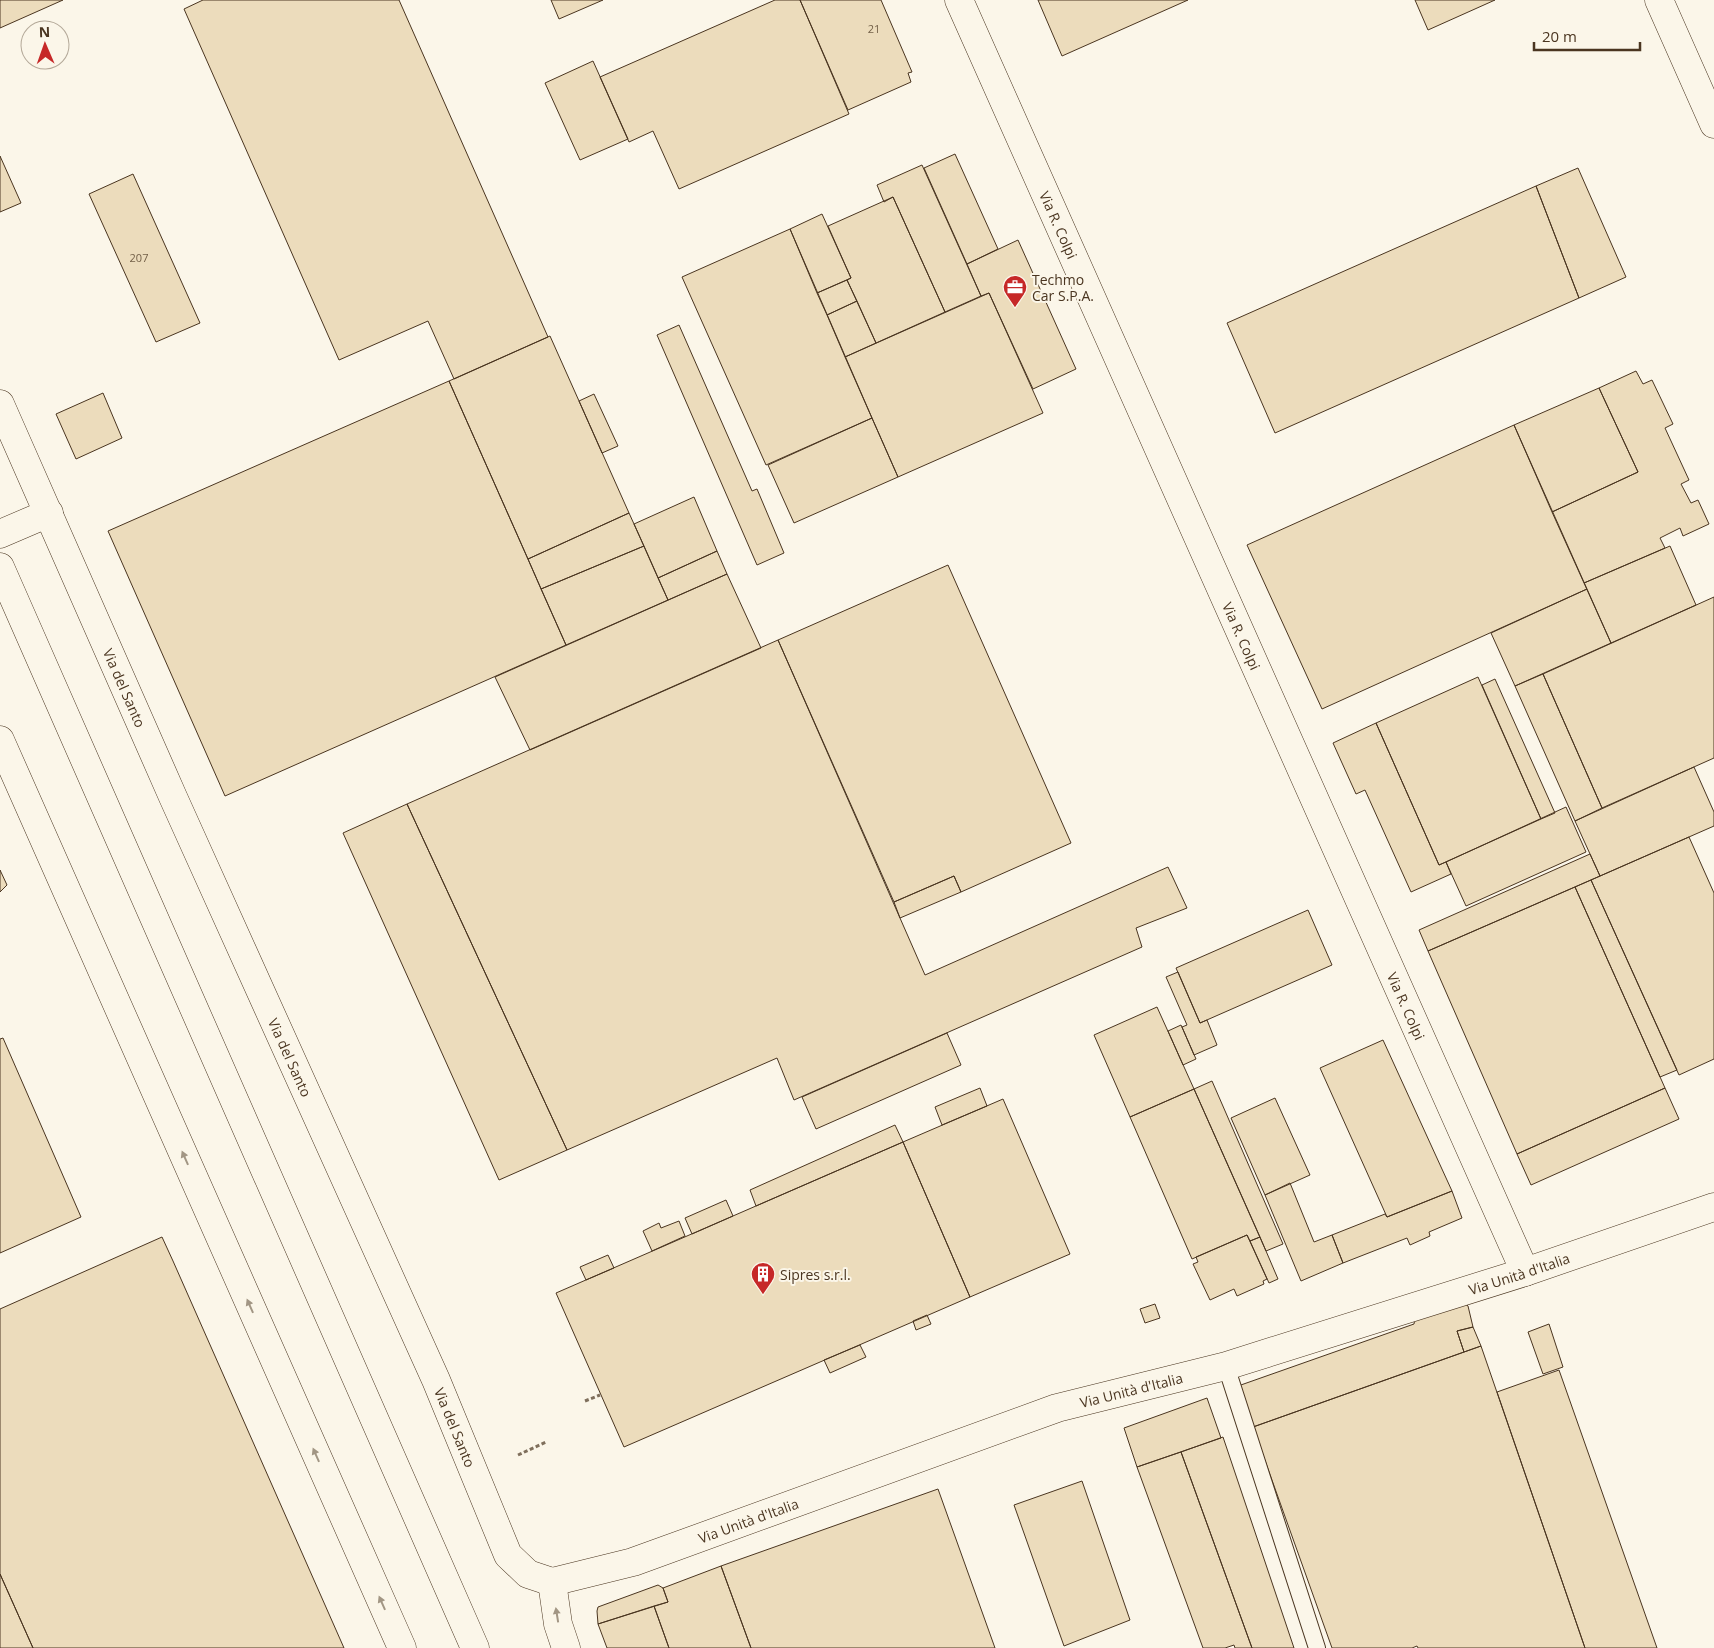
<svg xmlns="http://www.w3.org/2000/svg" width="1714" height="1648" font-family="'Open Sans',sans-serif">
<style>
.building{fill:#ecdcbc;stroke:#4a3520}
.lines{fill:none;stroke-linecap:round;stroke-linejoin:round}
.service-casing{stroke:#4a3520;stroke-width:18}
.minor-casing{stroke:#4a3520;stroke-width:29}
.tertiary-casing{stroke:#4a3520;stroke-width:29}
.path{stroke:#7f6f5c;stroke-width:3;stroke-dasharray:4 2.5;stroke-linecap:butt}
.service{stroke:#fbf6e9;stroke-width:16}
.minor{stroke:#fbf6e9;stroke-width:28}
.tertiary{stroke:#fbf6e9;stroke-width:28}
.oneway{fill:#a29684}
.labels{text-anchor:middle;dominant-baseline:central;stroke-width:4;stroke-linejoin:round;paint-order:stroke}
.number-label{font-size:11px;fill:#725f47}
.street-label{font-size:14px;fill:#4a3520;stroke:#fbf6e9}
.poi-label{font-size:14px;fill:#4a3520;stroke:#fbf6e9;text-anchor:start}
</style>
<rect width="100%" height="100%" fill="#fbf6e9"/>
<!-- building -->
<path class="building" d="M0 0H63L0 28Z
M203 0H399L548 337 454 379 428 321 339 360 184 9Z
M551 0H603L559 19Z
M775 0H800L849 114 679 189 653 131 629 142 600 77Z
M800 0H881L912 72 908 73 911 82 848 110Z
M1038 0H1188L1062 56Z
M1415 0H1495L1428 30Z
M593 61 628 139 580 160 545 83Z
M955 154 998 249 967 264 924 168Z
M0 156 21 203 0 212Z
M922 165 981 296 945 312 893 197 884 202 877 185Z
M1578 168 1626 277 1579 298 1536 186Z
M133 174 200 323 156 342 89 194Z
M1536 186 1579 298 1275 433 1227 323Z
M893 197 945 312 876 343 847 280 851 278 828 226Z
M822 214 851 278 817 293 790 229Z
M790 229 872 418 766 465 682 277Z
M1018 240 1076 369 1033 389 989 293 981 296 967 264Z
M847 280 857 301 827 315 817 293Z
M989 293 1043 413 898 477 845 357Z
M857 301 876 343 845 357 827 315Z
M679 325 752 491 757 489 784 553 757 565 657 335Z
M550 336 629 513 528 559 449 381Z
M1636 371 1643 384 1652 380 1673 424 1665 428 1689 480 1681 484 1691 503 1698 500 1709 524 1683 536 1680 528 1660 538 1665 548 1584 583 1552 512 1638 472 1599 388Z
M449 381 566 645 225 796 108 531Z
M1599 388 1638 472 1552 512 1514 425Z
M103 393 122 438 76 459 56 414Z
M594 394 618 446 602 453 579 401Z
M872 418 898 477 794 523 768 465Z
M1514 425 1587 589 1322 709 1247 545Z
M694 497 717 551 658 578 634 524Z
M629 513 644 546 541 589 528 559Z
M644 546 668 600 566 645 541 589Z
M1670 546 1696 605 1611 643 1584 583Z
M717 551 727 574 668 600 658 578Z
M948 565 1071 843 961 892 954 876 894 902 778 640Z
M727 574 761 648 530 750 495 677Z
M1587 589 1611 643 1515 686 1491 633Z
M1714 597V758L1602 808 1543 674Z
M778 640 925 975 1168 867 1187 908 1136 928 1142 947 794 1100 777 1058 567 1150 407 804Z
M1543 674 1602 808 1575 821 1515 686Z
M1478 677 1541 819 1439 865 1376 723Z
M1495 679 1555 813 1541 819 1482 685Z
M1376 723 1439 865 1446 862 1451 874 1411 892 1365 790 1356 794 1333 743Z
M1694 767 1714 812V826L1600 876 1575 821Z
M407 804 567 1150 499 1180 343 833Z
M1566 807 1586 852 1466 906 1446 862Z
M1689 837 1714 893V1059L1679 1075 1591 880Z
M1590 854 1600 876 1428 951 1419 930Z
M0 870 7 885 0 892Z
M954 876 961 892 900 918 894 902Z
M1591 880 1677 1070 1660 1077 1575 887Z
M1575 887 1665 1088 1517 1154 1428 951Z
M1308 910 1332 965 1200 1023 1176 968Z
M1178 972 1200 1023 1207 1020 1217 1045 1194 1055 1182 1027 1187 1025 1166 977Z
M1157 1007 1194 1089 1130 1117 1094 1035Z
M1181 1025 1196 1059 1183 1065 1168 1031Z
M947 1033 961 1065 816 1129 802 1097Z
M3 1038 81 1217 0 1253V1039Z
M1383 1040 1452 1191 1387 1217 1320 1068Z
M1212 1081 1283 1244 1266 1251 1194 1089Z
M980 1088 987 1106 942 1125 935 1107Z
M1665 1088 1679 1119 1531 1185 1517 1154Z
M1194 1089 1260 1237 1250 1241 1247 1235 1192 1259 1130 1117Z
M1275 1098 1310 1175 1265 1195 1231 1118Z
M1003 1099 1070 1254 970 1297 903 1142Z
M895 1125 903 1142 756 1206 750 1190Z
M903 1142 970 1297 624 1447 556 1293Z
M1290 1183 1314 1242 1332 1235 1343 1263 1301 1281 1265 1195Z
M1452 1191 1462 1218 1429 1232 1430 1236 1410 1245 1407 1238 1343 1263 1332 1235 1385 1214 1387 1217Z
M726 1200 733 1216 692 1234 685 1218Z
M679 1221 685 1236 652 1251 643 1231 659 1223 661 1228Z
M1247 1235 1267 1279 1263 1281 1264 1284 1237 1296 1234 1289 1210 1300 1193 1264 1198 1262 1196 1257Z
M162 1237 173 1261 344 1648H33L0 1574V1309Z
M1260 1237 1278 1279 1269 1283 1250 1241Z
M608 1255 614 1268 586 1280 580 1267Z
M1458 1298 1468 1306 1473 1327 1457 1331 1464 1352 1253 1427 1238 1386 1414 1324 1416 1312Z
M1155 1304 1160 1318 1145 1323 1140 1309Z
M927 1315 931 1324 916 1330 913 1321Z
M1549 1324 1563 1367 1543 1374 1528 1332Z
M1473 1327 1481 1346 1464 1352 1457 1331Z
M860 1345 866 1357 830 1373 824 1360Z
M1481 1346 1585 1648H1418L1417 1646 1412 1648H1332L1253 1427Z
M1559 1370 1657 1648H1585L1497 1392Z
M1207 1398 1221 1438 1137 1467 1124 1428Z
M1223 1437 1294 1648H1252L1181 1452Z
M1181 1452 1252 1648H1235L1234 1645 1225 1648H1203L1137 1467Z
M1082 1481 1130 1620 1064 1646 1014 1505Z
M938 1489 995 1648H751L721 1566Z
M721 1566 751 1648H669L654 1606 668 1602 663 1588Z
M0 1574 33 1648H0Z
M658 1585 663 1588 668 1602 598 1624 597 1611 598 1607Z
M654 1606 669 1648H607L598 1624Z"/>
<g class="lines">
<!-- service casing -->
<g class="service-casing">
<path id="service" d="M1226 1366 1317 1648"/>
</g>
<!-- minor casing -->
<g class="minor-casing">
<g id="minor">
<path id="s1" d="M959 0 1525 1272"/>
<path d="M1659 0 1714 124"/>
<path id="s2" d="M0 404 173 797 436 1380 508 1555 528 1574 552 1582"/>
<path d="M0 534 49 513"/>
<path d="M0 740 402 1648"/>
<path id="s3" d="M552 1582 633 1562 1057 1408 1226 1366 1525 1272 1714 1207"/>
<path d="M552 1582 558 1624 566 1648"/>
</g>
</g>
<!-- tertiary casing -->
<g class="tertiary-casing">
<path id="tertiary" d="M0 567 475 1648"/>
</g>
<!-- path -->
<path class="path" d="M585 1401 600 1395
M518 1455 546 1442"/>
<!-- service -->
<use href="#service" class="service"/>
<!-- minor -->
<use href="#minor" class="minor"/>
<!-- tertiary -->
<use href="#tertiary" class="tertiary"/>
</g>
<!-- one-way arrows -->
<defs><path id="oneway-solid" d="M-6-.8H1V-3.2L6.5 0L1 3.2V.8H-6Z" transform="scale(1.25)"/></defs>
<g class="oneway">
<use href="#oneway-solid" transform="translate(185 1158) rotate(-114)"/>
<use href="#oneway-solid" transform="translate(250 1306) rotate(-114)"/>
<use href="#oneway-solid" transform="translate(316 1455) rotate(-114)"/>
<use href="#oneway-solid" transform="translate(382 1603) rotate(-114)"/>
<use href="#oneway-solid" transform="translate(557 1615) rotate(-99)"/>
</g>
<!-- icons -->
<defs>
<g id="office-pin" transform="scale(1.25)"><path d="M0 17L-7.5 6A9.5 9.5 0 1 1 7.5 6Z" fill="#c62828" stroke="#fbf6e9"/><path d="M-6-3h4V-5.5h4V-3h4V5H-6ZM-1-4.5V-3h2v-1.5ZM-6 0V1H6V0Z" fill="#fff"/></g>
<g id="building-pin" transform="scale(1.25)"><path d="M0 17L-7.5 6A9.5 9.5 0 1 1 7.5 6Z" fill="#c62828" stroke="#fbf6e9"/><path d="M-4-6H4V6H1V3H-1V6H-4ZM-2.5-4.3h1.7v1.8h-1.7ZM.8-4.3h1.7v1.8H.8ZM-2.5-1h1.7V.8h-1.7ZM.8-1h1.7V.8H.8Z" fill="#fff"/></g>
</defs>
<g fill-rule="evenodd">
<use href="#office-pin" x="1015" y="287"/>
<use href="#building-pin" x="763" y="1274"/>
</g>
<g class="labels">
<!-- number labels -->
<g class="number-label">
<text x="874" y="28">21</text>
<text x="139" y="257">207</text>
</g>
<!-- street labels -->
<g class="street-label">
<text stroke="none"><textPath href="#s1" startOffset="246">Via R. Colpi</textPath></text>
<text stroke="none"><textPath href="#s1" startOffset="696">Via R. Colpi</textPath></text>
<text stroke="none"><textPath href="#s2" startOffset="310">Via del Santo</textPath></text>
<text stroke="none"><textPath href="#s1" startOffset="1101">Via R. Colpi</textPath></text>
<text stroke="none"><textPath href="#s2" startOffset="715">Via del Santo</textPath></text>
<text stroke="none"><textPath href="#s3" startOffset="1016">Via Unità d'Italia</textPath></text>
<text stroke="none"><textPath href="#s3" startOffset="611">Via Unità d'Italia</textPath></text>
<text stroke="none"><textPath href="#s2" startOffset="1120">Via del Santo</textPath></text>
<text stroke="none"><textPath href="#s3" startOffset="206">Via Unità d'Italia</textPath></text>
</g>
<!-- poi labels -->
<g class="poi-label">
<text x="1032" y="279">Techmo<tspan x="1032" dy="16">Car S.P.A.</tspan></text>
<text x="780" y="1274">Sipres s.r.l.</text>
</g>
</g>
<!-- north arrow -->
<g transform="translate(45 45) rotate(358)"><circle r="24" fill="#fbf6e9" stroke="#b4a999"/>
<path d="M0-4L9 19L0 12L-9 19Z" fill="#c62828"/>
<text y="-8" font-size="14" font-weight="bold" text-anchor="middle" fill="#4a3520">N</text>
</g>
<!-- scale -->
<path d="M1534 42v8h106v-8" fill="none" stroke="#4a3520" stroke-width="2.5"/>
<text x="1542" y="42" font-size="15" fill="#4a3520" stroke="#fbf6e9" stroke-width="4" paint-order="stroke">20 m</text>
</svg>
